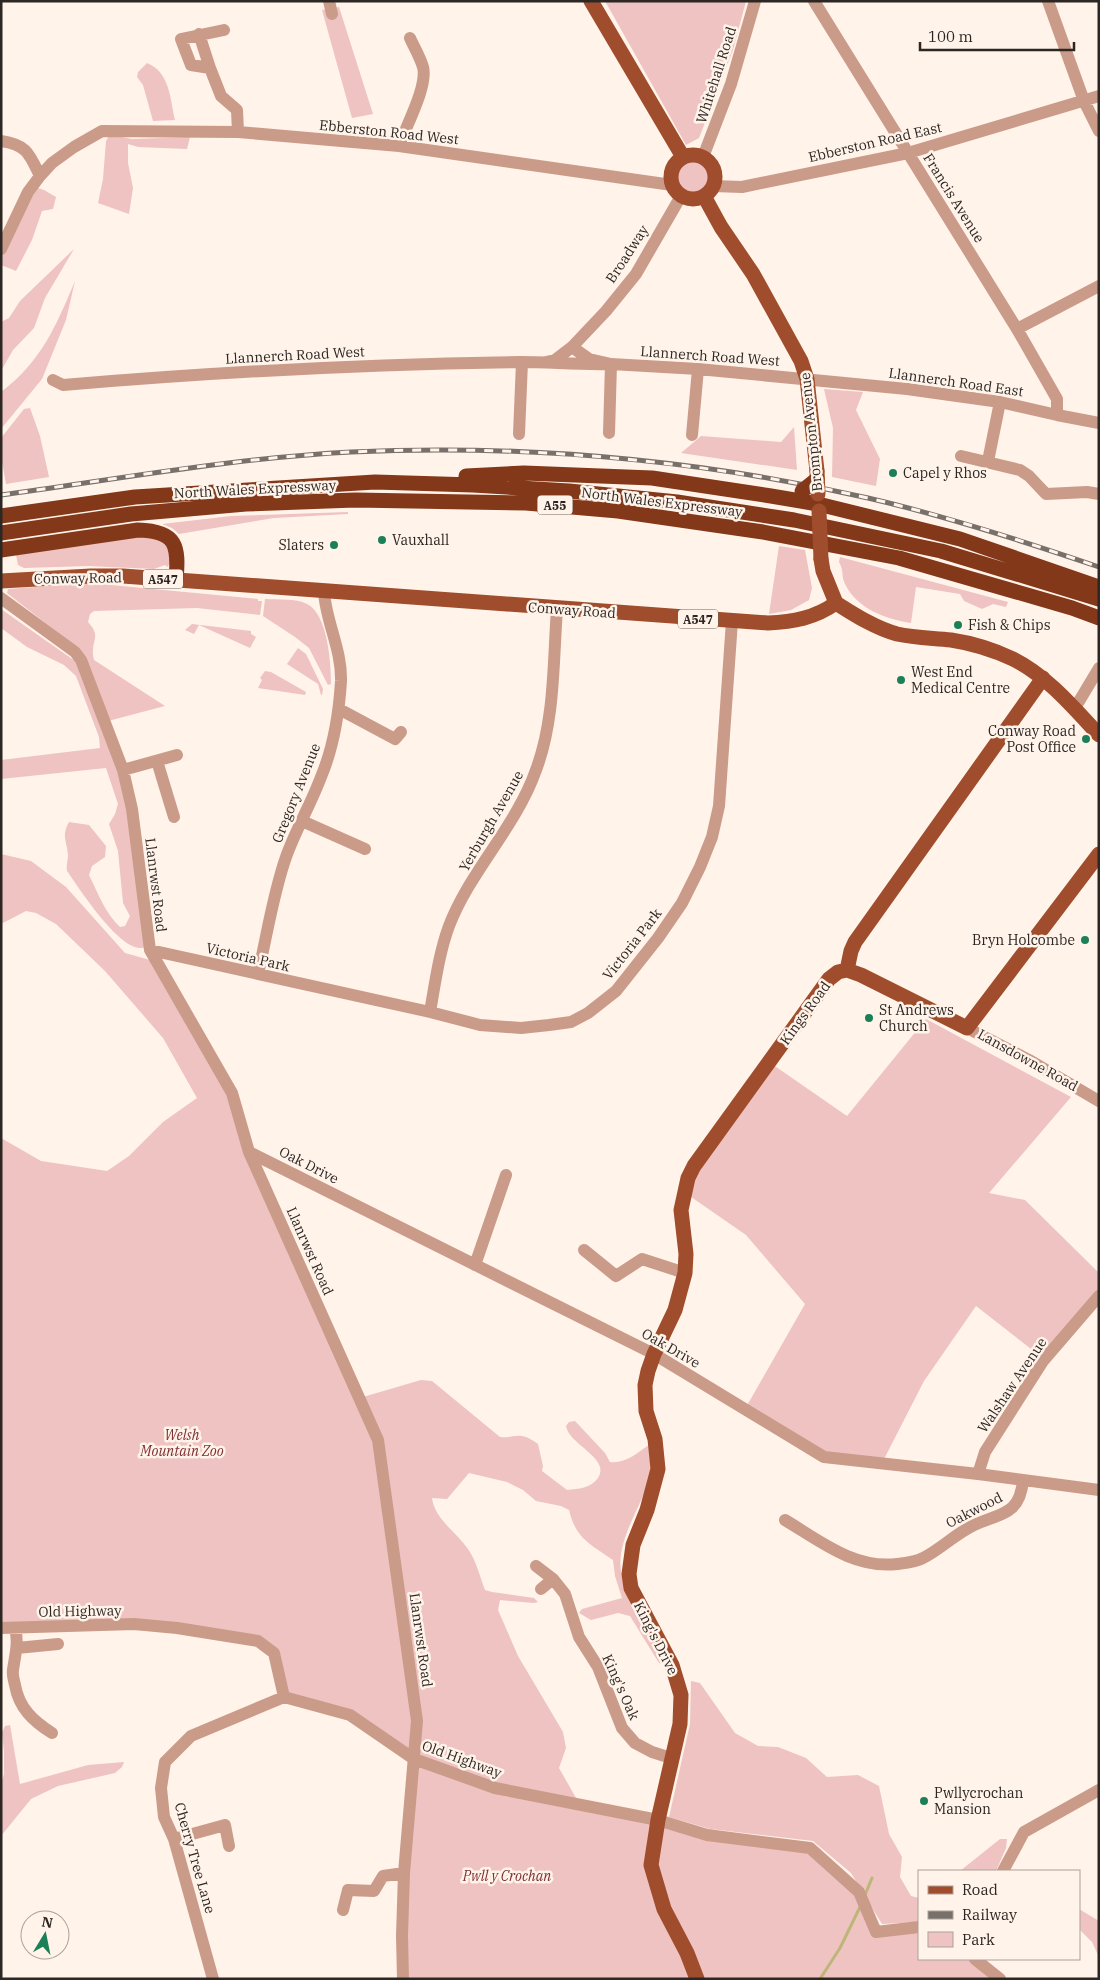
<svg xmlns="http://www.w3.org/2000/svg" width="1100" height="1980" font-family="'IBM Plex Serif',serif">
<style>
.green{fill:#eec3c2}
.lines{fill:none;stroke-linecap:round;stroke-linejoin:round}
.stream{stroke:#beb679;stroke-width:3}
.minor{stroke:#cb9b89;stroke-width:12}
.major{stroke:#9f4d2c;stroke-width:15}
.highway{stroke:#833819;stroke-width:15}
.rail-casing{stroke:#78706a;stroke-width:5}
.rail{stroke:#fff3ea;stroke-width:3;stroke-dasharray:9;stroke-linecap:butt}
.major-bridge{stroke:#9f4d2c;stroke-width:15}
.highway-bridge{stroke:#833819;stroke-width:15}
.poi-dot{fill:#1b7f58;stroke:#fff3ea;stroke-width:2}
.labels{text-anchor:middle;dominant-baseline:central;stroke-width:5;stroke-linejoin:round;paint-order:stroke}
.shield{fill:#fff3ea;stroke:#6b645f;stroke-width:1}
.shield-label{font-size:12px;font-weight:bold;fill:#2c2723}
.street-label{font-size:14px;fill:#2c2723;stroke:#fff3ea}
.poi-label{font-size:14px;fill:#2c2723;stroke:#fff3ea;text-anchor:start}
.park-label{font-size:14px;font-style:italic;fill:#7f2f32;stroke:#fff3ea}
</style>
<rect width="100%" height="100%" fill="#fff3ea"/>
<!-- green -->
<path class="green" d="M605 1H746L733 50 699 138 686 145Z
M339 7 373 114 352 118 322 10Z
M147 63C170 72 170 99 175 120L153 121 143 85 137 77 138 72Z
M109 136H117L132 139 190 137 187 149 138 147 128 144V163L133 188 129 214 98 203 103 179 106 141Z
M676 177a16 16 0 1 1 32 0a16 16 0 1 1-32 0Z
M35 187 44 190 56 197 53 209 42 211 32 240 16 271 1 265V258Z
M74 249 45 298 34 328 13 350 1 371V322L9 318 20 301Z
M75 281 66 320 42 379 1 429V392C41 362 56 326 75 281Z
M824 389 863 392 856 410 880 459 876 486 832 477 833 428Z
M30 408 40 436 49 477 6 484 1 456V438L24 409Z
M794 427 797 470 681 453 701 436 781 442Z
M348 512V514L274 518 179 534 172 528 162 524 231 516Z
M142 536 159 539 170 550V564L167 567 165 565 154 569 88 566 24 568 18 565 16 555Z
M779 546 805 550 812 588 809 600 791 610 769 614Z
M840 557 1008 602 1006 607 993 604 982 609 964 601 960 594 916 587 911 623C886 619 857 609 845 584 841 576 844 570 839 562Z
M90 583 258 599V601H262L260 615 197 608 94 611 90 614 88 622C103 638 89 641 94 660L165 706 108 721 80 650 7 593 8 589Z
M265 599C278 600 295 598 307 604 328 614 331 664 331 684L328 685 309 648 295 637 263 616Z
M1 609 75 661 115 763 126 800 145 947C123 957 79 888 67 871 66 866 68 860 68 855 67 841 61 836 69 822L89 825 106 846 105 857 92 866 89 875C98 893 105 913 120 927L125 926 130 916 123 903 118 851 109 824 115 814 118 804 106 768 1 779V760L100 748 99 737 76 676 64 665 27 647 1 628Z
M192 624 251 631V634L256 637 250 648 199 625 194 634 185 630Z
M298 648 306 654 323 689 322 695H321L318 684 287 664Z
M265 671 271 672 306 692 305 695 258 688 262 680 260 678Z
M1 854 31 861 66 887 125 953 150 960 225 1090 249 1152 363 1397 421 1380 432 1381 500 1437C507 1438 511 1436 517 1436 525 1435 532 1440 538 1444L543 1466 542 1471 567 1490C578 1489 591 1488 598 1478 611 1458 569 1445 566 1426L569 1422 575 1421 605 1453 610 1462C625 1464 637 1453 649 1445 650 1454 652 1464 651 1472 644 1505 616 1537 621 1572 626 1603 646 1632 662 1659L663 1664 659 1663 630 1616 618 1613 591 1620 579 1613 582 1609 622 1598 615 1576 613 1560C590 1544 576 1539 569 1510L561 1506 536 1501 523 1490 507 1482 469 1473 447 1499 432 1498C434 1518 457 1533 468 1549 476 1560 480 1577 485 1590L492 1592 534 1598 538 1602 534 1603 500 1600 498 1610 518 1656 563 1732 566 1748 559 1768 580 1805 810 1848 859 1892 876 1932 919 1927V1959H975L1000 1979H403L414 1759 350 1715 284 1697 274 1653 258 1641 194 1626 1 1625V1138L41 1161 107 1171 129 1156 163 1122 197 1098 163 1038 105 971 56 924 36 913 26 911 1 924Z
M926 1019 1071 1097 989 1193 1025 1200 1099 1273V1291L1040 1356 976 1306 924 1381 882 1463 824 1457 745 1409 805 1304 746 1235 684 1192 769 1062 847 1116Z
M691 1681 700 1683 735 1733 758 1746 778 1747 806 1758 827 1777 858 1775 879 1786 889 1834 902 1857 900 1877 911 1896 919 1898V1922L882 1924 851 1873 813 1841 710 1829 669 1817 690 1724Z
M10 1725 20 1784 88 1765 124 1762 122 1767 115 1773 58 1786 31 1799 1 1836V1784L4 1774V1751L2 1733 5 1726Z
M1000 1839H1007L1006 1848 996 1871H960Z
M1079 1909 1099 1921V1957L1092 1942 1079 1929Z"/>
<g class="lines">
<!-- stream -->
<path class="stream" d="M865 1895 872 1878
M820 1979 840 1948 861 1905"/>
<!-- minor -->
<path class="minor" d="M329 1 332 14
M814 1 1017 329 1057 399V415
M1048 1 1084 101 1099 131
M199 34 210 68 191 65 181 39 224 30
M210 68 221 96 237 110 238 132
M1 141C27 145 29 153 40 176
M399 146C406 126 428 86 423 67 420 57 414 47 410 38
M703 157 731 84 755 1
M713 186 742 187 908 153 1099 96
M1 249 28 192 40 176 52 163 74 147 102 131 238 132 399 146 672 185
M1017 329 1099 286
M572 347 589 359 611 364 698 369 907 389 1000 402 1057 415 1099 423
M546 362 555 360 572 347 606 311 636 274 681 196
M53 380 63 385C215 372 368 364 520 362 550 362 580 365 611 364L609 433
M519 434 522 362
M692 435 698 369
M961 456 1020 470 1029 476 1046 494 1087 492 1099 494
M988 461 1000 402
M1 598 75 652 81 660 123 770 132 809 150 950 232 1093 249 1152 378 1440 417 1721 404 1873 402 1936 403 1979
M1075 708 1099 668
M339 709 395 739 401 732
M157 761 174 817
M123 770 177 755
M302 821 365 849
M150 950 430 1012 480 1025 521 1028 549 1025 571 1022 588 1013 616 991 658 938 682 903 700 867 712 837 719 806 732 621
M258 974C267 935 273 894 286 857 296 829 311 804 321 777 334 746 339 714 341 681 342 650 326 622 324 592
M430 1012C435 984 439 953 449 926 470 871 516 827 536 770 555 720 553 662 557 609
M967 1028 1029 1060 1099 1101
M249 1152 654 1354 824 1457 978 1474 1099 1490
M584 1250 616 1276 642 1259 685 1273
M475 1265 506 1175
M978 1474 985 1452 1043 1361 1099 1296
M785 1520C820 1541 854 1569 897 1564 905 1563 916 1562 923 1558 941 1549 955 1534 974 1525 1001 1513 1020 1515 1023 1480
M536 1566 553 1579 565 1594 579 1637 598 1667 622 1728 635 1743 652 1752 671 1758
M541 1589 553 1579
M1 1628 134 1624 177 1628 258 1641 274 1653 284 1697 350 1715 414 1759 495 1788 658 1820 707 1835 810 1848 859 1892 876 1932 919 1927
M15 1628C19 1643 15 1655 13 1670 12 1675 14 1680 15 1685 19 1708 33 1721 52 1733
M17 1648 58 1644
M174 1839 225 1825 229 1846
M1003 1871 1024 1832 1099 1790
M343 1910 348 1890 374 1891 383 1876 404 1873
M975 1959 1000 1979
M213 1979 174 1839 164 1817 161 1788 165 1762 191 1736 284 1697"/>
<!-- major -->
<path class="major" d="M591 1 683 157
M671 177a22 22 0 1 1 44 0a22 22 0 1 1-44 0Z
M704 196 721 227 753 274 801 361 807 379 817 471
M821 559 823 571 836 603
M1 581 91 576H123L768 623C793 622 815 618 836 603
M836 603C855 615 875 628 897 634 915 638 933 638 951 640 971 643 994 650 1013 659 1047 676 1073 707 1099 735
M847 970 851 951 855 942 1043 678
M847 970 861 975 967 1028 1099 854
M697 1979 687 1953 664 1909 651 1865 658 1820 680 1724 681 1695 672 1665 631 1588 629 1574 633 1545 647 1510 658 1469 655 1439 646 1411 645 1385 648 1371 654 1354 675 1310 685 1273 686 1254 681 1210 688 1178 694 1166 829 979 838 972 847 970"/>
<!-- highway -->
<path class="highway" d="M466 476 524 473 652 478 771 496 818 504 960 539 1099 587
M1 516 135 497 375 482 473 485 569 491 677 502 794 520 941 551 1099 599
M1 533 131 514 246 504 355 500 526 503 618 511 763 532 899 558 1072 608 1099 618
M1 550 138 530C177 531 179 546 176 580"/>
<!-- rail casing -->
<g class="rail-casing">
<path id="rail" d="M1 495C117 479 234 458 351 452 524 444 700 460 868 498 946 516 1023 541 1099 567"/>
</g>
<!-- rail -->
<use href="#rail" class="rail"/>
<!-- major-bridge -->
<path class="major-bridge" d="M817 471 818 494
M819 511 821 559"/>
<!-- highway-bridge -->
<path class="highway-bridge" d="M802 491 817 479"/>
</g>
<!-- markers -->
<g class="poi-dot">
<circle cx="893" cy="473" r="5"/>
<circle cx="382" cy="540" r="5"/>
<circle cx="334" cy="545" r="5"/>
<circle cx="958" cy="625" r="5"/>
<circle cx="901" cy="680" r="5"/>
<circle cx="1086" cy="739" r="5"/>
<circle cx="1085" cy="940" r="5"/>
<circle cx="869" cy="1018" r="5"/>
<circle cx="924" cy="1801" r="5"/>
</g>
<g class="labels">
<!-- shield labels -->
<g class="shield">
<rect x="537.5" y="495.5" width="35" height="19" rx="4"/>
<rect x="143" y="569.5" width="40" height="19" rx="4"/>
<rect x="678" y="609.5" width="40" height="19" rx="4"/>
</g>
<g class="shield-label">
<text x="555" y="505">A55</text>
<text x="163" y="579">A547</text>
<text x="698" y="619">A547</text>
</g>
<!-- street labels -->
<g class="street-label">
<text transform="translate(716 75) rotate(-72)">Whitehall Road</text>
<text transform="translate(389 132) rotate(6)">Ebberston Road West</text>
<text transform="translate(875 142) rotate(-13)">Ebberston Road East</text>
<text transform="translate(954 198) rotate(58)">Francis Avenue</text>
<text transform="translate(627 254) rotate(-57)">Broadway</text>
<text transform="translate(295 355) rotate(-3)">Llannerch Road West</text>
<text transform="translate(710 356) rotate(4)">Llannerch Road West</text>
<text transform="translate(956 382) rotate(8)">Llannerch Road East</text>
<text transform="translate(811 432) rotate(-96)">Brompton Avenue</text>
<text transform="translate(255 489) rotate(-3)">North Wales Expressway</text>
<text transform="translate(662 502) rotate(7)">North Wales Expressway</text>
<text transform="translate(78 578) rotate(-1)">Conway Road</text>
<text transform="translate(572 610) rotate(4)">Conway Road</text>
<text transform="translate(296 793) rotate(-68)">Gregory Avenue</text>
<text transform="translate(491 821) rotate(-60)">Yerburgh Avenue</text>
<text transform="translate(156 885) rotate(83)">Llanrwst Road</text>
<text transform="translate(632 944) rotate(-52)">Victoria Park</text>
<text transform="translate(248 957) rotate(13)">Victoria Park</text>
<text transform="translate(805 1013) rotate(-54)">Kings Road</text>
<text transform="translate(1028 1060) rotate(29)">Lansdowne Road</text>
<text transform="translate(309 1165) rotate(27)">Oak Drive</text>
<text transform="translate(310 1251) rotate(66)">Llanrwst Road</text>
<text transform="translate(671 1348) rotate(30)">Oak Drive</text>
<text transform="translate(1012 1385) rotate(-56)">Walshaw Avenue</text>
<text transform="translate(974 1510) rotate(-27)">Oakwood</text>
<text transform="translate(80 1611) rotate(-1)">Old Highway</text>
<text transform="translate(656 1638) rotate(63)">King's Drive</text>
<text transform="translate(421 1640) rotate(82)">Llanrwst Road</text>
<text transform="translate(621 1687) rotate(66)">King's Oak</text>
<text transform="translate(462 1759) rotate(20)">Old Highway</text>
<text transform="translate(195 1858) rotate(74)">Cherry Tree Lane</text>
</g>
<!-- poi labels -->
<g class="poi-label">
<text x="903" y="473">Capel y Rhos</text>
<text x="392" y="540">Vauxhall</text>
<text x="324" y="545" text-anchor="end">Slaters</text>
<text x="968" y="625">Fish &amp; Chips</text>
<text x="911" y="672">West End<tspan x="911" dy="16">Medical Centre</tspan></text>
<text x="1076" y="731" text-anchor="end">Conway Road<tspan x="1076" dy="16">Post Office</tspan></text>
<text x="1075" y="940" text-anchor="end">Bryn Holcombe</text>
<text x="879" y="1010">St Andrews<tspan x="879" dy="16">Church</tspan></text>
<text x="934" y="1793">Pwllycrochan<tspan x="934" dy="16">Mansion</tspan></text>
</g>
<!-- park labels -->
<g class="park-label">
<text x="182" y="1435">Welsh<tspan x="182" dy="16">Mountain Zoo</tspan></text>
<text x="507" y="1876">Pwll y Crochan</text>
</g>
</g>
<!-- border -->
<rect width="1100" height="1980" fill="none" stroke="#2c2723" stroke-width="5"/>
<!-- legend -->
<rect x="918" y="1870" width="162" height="90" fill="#fff3ea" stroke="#aba19a"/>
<rect x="928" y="1886" width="25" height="8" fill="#9f4d2c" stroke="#aba19a"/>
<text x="962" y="1895" font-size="15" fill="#2c2723">Road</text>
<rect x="928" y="1911" width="25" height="8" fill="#78706a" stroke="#aba19a"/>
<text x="962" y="1920" font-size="15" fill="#2c2723">Railway</text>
<rect x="928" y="1932" width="25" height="15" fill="#eec3c2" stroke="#aba19a"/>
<text x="962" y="1945" font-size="15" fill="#2c2723">Park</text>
<!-- north arrow -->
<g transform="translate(45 1935) rotate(10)"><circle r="24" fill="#fff3ea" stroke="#aba19a"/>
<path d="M0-4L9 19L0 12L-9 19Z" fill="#1b7f58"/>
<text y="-8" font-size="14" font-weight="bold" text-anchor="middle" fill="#2c2723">N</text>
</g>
<!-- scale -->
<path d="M920 42v8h154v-8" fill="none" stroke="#2c2723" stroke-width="2.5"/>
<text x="928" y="42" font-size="15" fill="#2c2723" stroke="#fff3ea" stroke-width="4" paint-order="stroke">100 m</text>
</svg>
